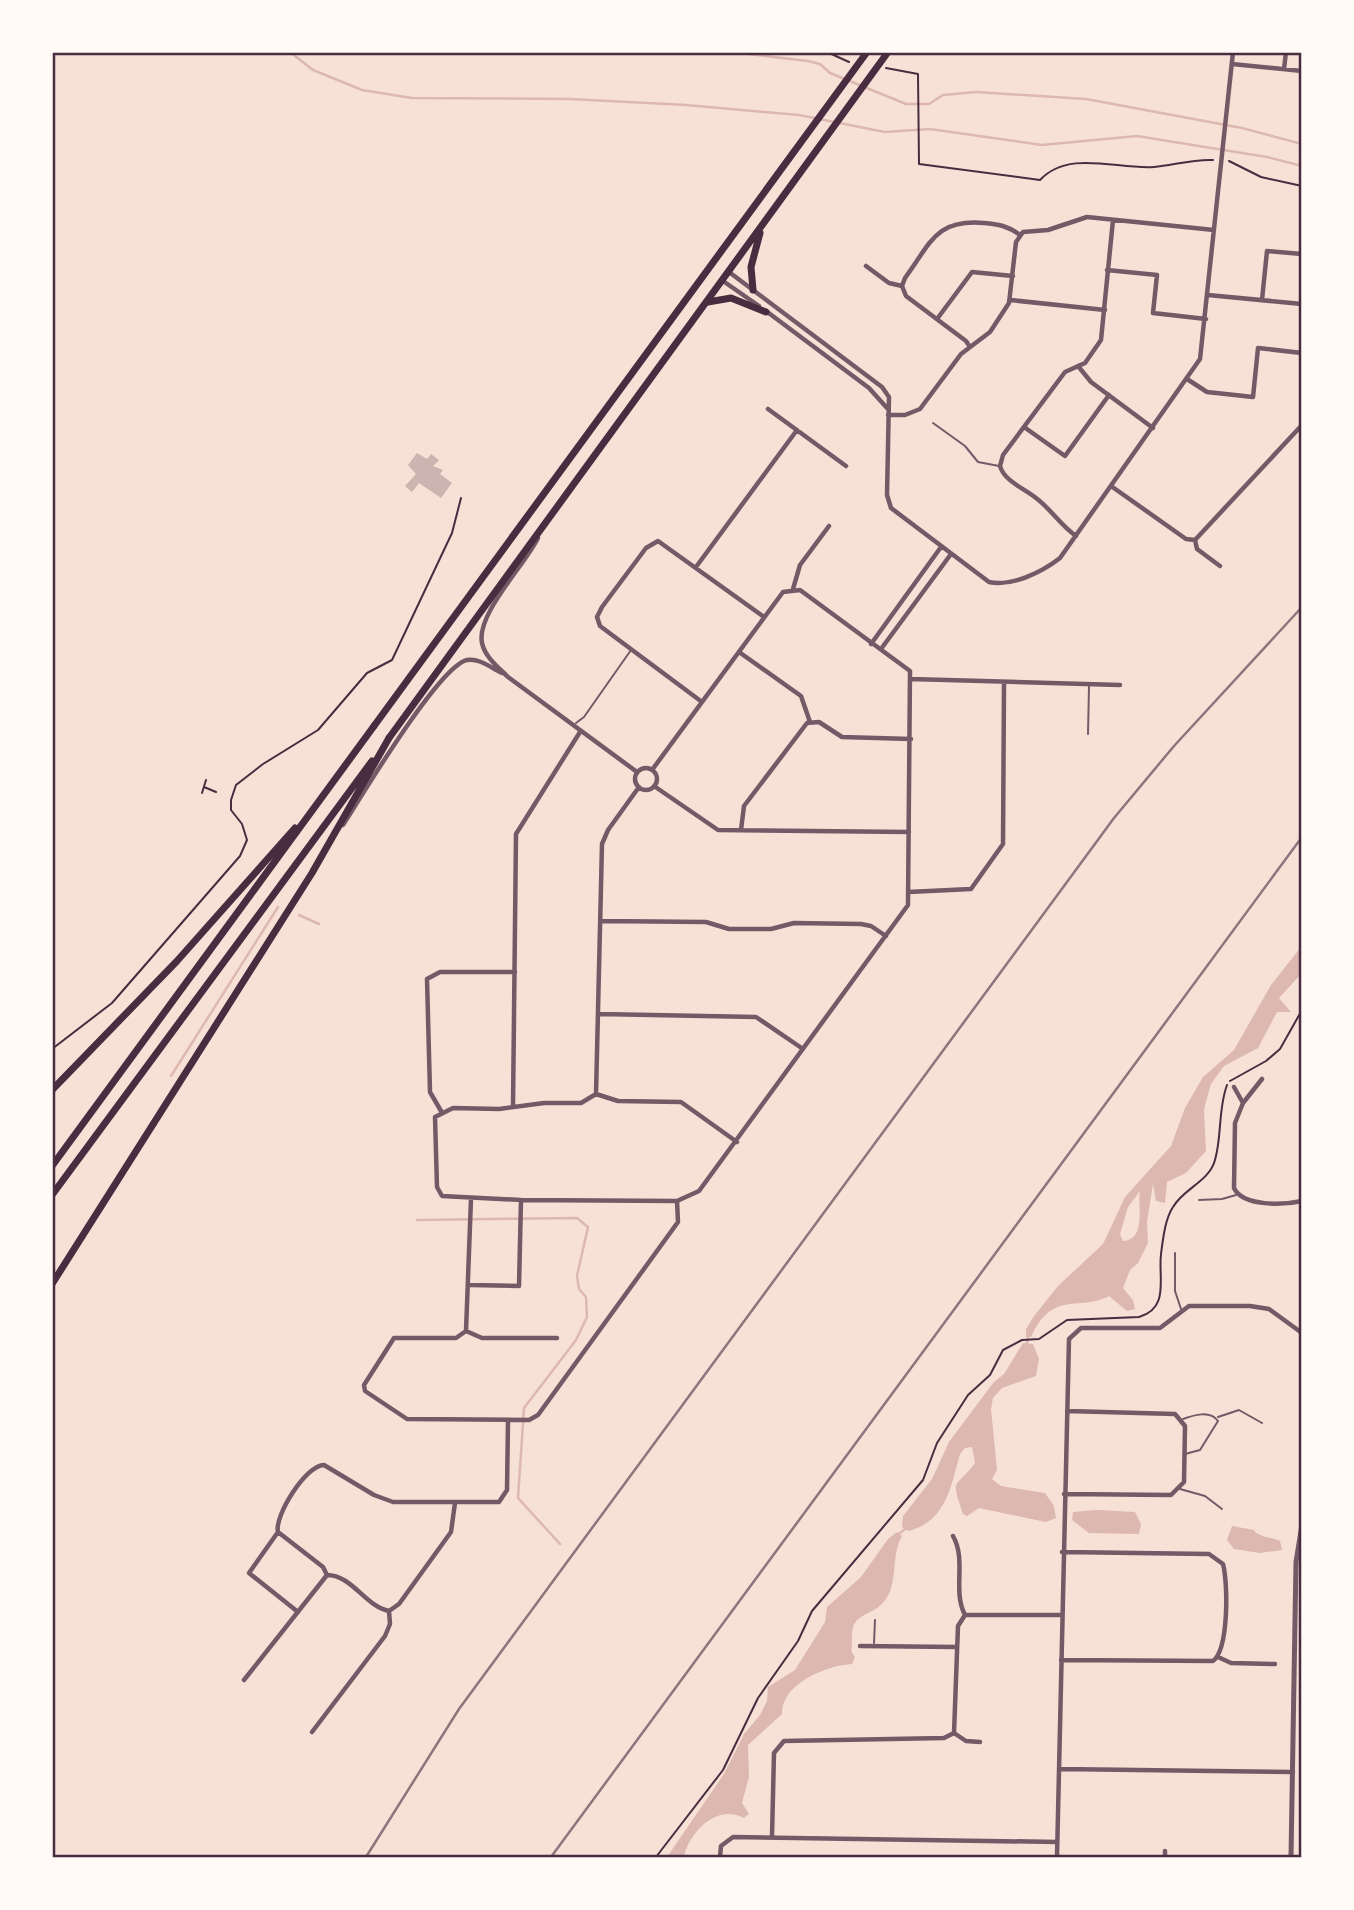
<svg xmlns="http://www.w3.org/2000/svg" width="1354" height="1910" font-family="Mulish,sans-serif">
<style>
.water{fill:#dcb8b0;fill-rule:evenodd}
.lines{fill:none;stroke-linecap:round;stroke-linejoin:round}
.stream{stroke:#dcb8b0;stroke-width:2.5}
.building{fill:#ccb4b1}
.path{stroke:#4a2c40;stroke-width:2}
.service{stroke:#755966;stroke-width:2}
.minor{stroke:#755966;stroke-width:4.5}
.tertiary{stroke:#755966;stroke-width:5}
.trunk{stroke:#4a2c40;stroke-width:7}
.motorway{stroke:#4a2c40;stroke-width:7}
.rail{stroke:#8f747c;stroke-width:2.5}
.neatline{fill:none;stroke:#4a2c40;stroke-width:2.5}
</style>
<rect width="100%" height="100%" fill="#f7e1d7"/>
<!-- water -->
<path class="water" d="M1301 947V974L1279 998 1291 1012H1277L1258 1048 1224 1066 1211 1084 1204 1109 1206 1151 1186 1173 1167 1182 1165 1203 1156 1201 1153 1184 1147 1222 1148 1243 1138 1263 1130 1270 1123 1288 1133 1300 1135 1309 1127 1311 1109 1296C1079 1312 1053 1289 1031 1337H1026V1329L1034 1316 1058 1286 1103 1244 1125 1197 1171 1146 1185 1108 1203 1077 1234 1050 1271 985ZM1140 1191C1137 1207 1147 1239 1123 1241L1120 1234 1128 1207Z
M1023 1343 1033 1344 1039 1359 1036 1376 1002 1388 993 1398 991 1409 997 1470 992 1479 1001 1486 1045 1493 1054 1506 1056 1518 1046 1522 979 1508 967 1516 963 1514C950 1476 955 1490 975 1463L972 1447 965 1448 960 1454C951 1486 946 1522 908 1531L902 1527 903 1516 932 1479 949 1442 993 1383 1004 1374Z
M1097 1510 1135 1512 1141 1524 1139 1534 1089 1533 1072 1520 1073 1512Z
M1232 1526 1254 1530C1257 1537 1272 1537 1280 1541L1282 1550 1260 1553 1234 1549 1227 1540Z
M897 1532 902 1536C891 1555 898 1582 886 1599 871 1620 850 1609 852 1642 852 1649 850 1651 855 1657L852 1664C827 1665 781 1684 782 1714L748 1745 749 1777 742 1803 749 1814 744 1818C717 1803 689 1832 684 1857H667L724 1774 744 1734 760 1715 767 1701 768 1687 795 1670 825 1622 827 1607 861 1577 888 1539Z"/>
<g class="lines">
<!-- stream -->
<path class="stream" d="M290 52 313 70 362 90 412 98 570 99 686 105 799 115 885 132 930 129 1042 145 1137 136 1267 157 1302 166
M731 52 808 61 820 64 830 73 906 104H929L943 95 976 92 1086 99 1242 128 1302 144
M299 915 319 924
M171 1076 278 907
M417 1220 577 1218 588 1227 577 1276 579 1289 586 1297 587 1317 576 1340 524 1408 518 1498 560 1544
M1027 1343 1028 1338
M899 1534 905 1529"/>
</g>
<!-- building -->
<path class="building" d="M417 453 427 459 431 454 439 460 433 466 443 470 440 474 452 483 441 498 419 483 412 492 405 486 416 474 408 465Z"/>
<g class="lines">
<!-- path -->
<path class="path" d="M827 52 849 62
M886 68 918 74 919 164 1040 180C1069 149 1118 170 1154 167 1174 165 1193 159 1213 160
M1229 161 1261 177 1302 186
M204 787 216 792
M202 793 206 780
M52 1049 112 1003 240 856 247 840 242 824 231 810V800L236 785 263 764 318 730 367 673 392 660 452 533 461 498
M1230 1081 1266 1061 1280 1049 1302 1010
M656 1857 723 1770 758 1698 798 1641 812 1611 923 1480 937 1443 968 1395 990 1375 1003 1350 1022 1340 1039 1339 1067 1320 1139 1317C1170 1308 1158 1278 1161 1254 1163 1239 1165 1219 1173 1207 1184 1188 1209 1182 1215 1160 1222 1136 1218 1109 1227 1085"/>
<!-- service -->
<path class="service" d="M933 423 965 446 978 462 999 466
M576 723 584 717 631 650
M1088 734 1089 686
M1199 1200 1222 1199 1236 1195
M1175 1253V1291L1181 1309
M1218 1417 1239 1410 1262 1423
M1183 1419C1194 1415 1210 1410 1218 1421L1200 1450 1185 1454
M1180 1489 1205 1496 1222 1509
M874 1643 875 1620"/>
<!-- minor -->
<path class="minor" d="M1232 64 1302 71
M1284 69 1286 52
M866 266 889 283 902 286
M1107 270 1157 275 1153 313 1206 319
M729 272 882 387 889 397 887 495 891 508 989 582C1012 587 1042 572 1060 558L1200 359 1233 52
M723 281 759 306
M1208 295 1302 304
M1010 300 1105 310
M1262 300 1267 251 1302 254
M766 311 869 388 887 408
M937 319 972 272 1013 276
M970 347 966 341 906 296 902 286 905 278C931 243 935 219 984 223 998 224 1008 226 1020 235
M1078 366 1091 382 1153 428
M1187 379 1207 392 1253 397 1258 348 1302 353
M768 409 846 466
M888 415H905L920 409 961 354 990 332 1009 303 1016 242 1023 232 1048 230 1087 217 1214 230
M1024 427 1065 456 1109 395
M1111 486 1186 539 1195 540 1302 425
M1076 536C1060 525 1051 509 1036 498 1025 489 1004 481 1000 466L1003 455 1065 372 1085 363 1101 340 1113 220
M538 538C525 565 476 614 482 643 485 657 498 667 508 677L637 772
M1195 540 1197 549 1220 566
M696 567 797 430
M793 589 800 565 829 526
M871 644 941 547
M881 649 951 554
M739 652 801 696 810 722
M911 679 1120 685
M702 702 600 626 597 617 602 607 646 548 658 541 764 617
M635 779a11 11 0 1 1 22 0a11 11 0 1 1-22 0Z
M654 786 718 830 909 832
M639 787 608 830 602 844 596 1094 581 1103H544L499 1109 453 1108 435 1117 437 1187 442 1196 521 1200 677 1201 699 1191 908 905 910 671 800 590 783 592 652 770
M343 825C361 797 439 666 467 660 480 658 491 668 502 673
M741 830 744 806 807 723 819 722 842 737 911 739
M908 892 971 889 1003 844 1004 684
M601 921 706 922 729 929H771L794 923 861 924 871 926 886 936
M599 1014 756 1017 803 1049
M1262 1079 1243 1103 1235 1123 1234 1188C1243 1207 1284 1205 1302 1201
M1234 1087 1243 1103
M596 1094 618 1101 681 1102 737 1142
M513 1107 516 834 580 732
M441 1111 430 1092 427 979 440 972H515
M471 1199 466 1331 456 1338H394L364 1385 365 1391 407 1419 529 1420 538 1415 678 1222 677 1201
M470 1285 519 1286 521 1200
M466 1331 482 1338H557
M1064 1494 1171 1495 1184 1482 1185 1426 1175 1414 1067 1411
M278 1532 249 1573 298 1612
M389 1611C366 1607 352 1575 327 1575L323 1567 278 1532C274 1516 306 1465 324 1465L374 1495 393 1502H499L507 1490 508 1421
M389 1611 399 1604 451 1532 455 1503
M965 1615H1061
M860 1646 957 1647
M1218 1657 1231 1663 1275 1664
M1061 1660 1213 1661C1229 1649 1228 1583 1223 1564L1209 1554 1062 1552
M244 1680 327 1575
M312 1732 385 1636 390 1624 389 1611
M954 1733 966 1741 980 1742
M1060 1769 1293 1772
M772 1837 774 1753 784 1741 944 1738 954 1733 958 1626 965 1615C952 1590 967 1561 953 1536
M1165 1851V1857
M720 1857 721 1846 733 1837 1057 1842
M1057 1857 1069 1339 1081 1328H1160L1189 1306H1250L1269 1309 1302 1333"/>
<!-- tertiary -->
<path class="tertiary" d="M1291 1857 1296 1562 1302 1525"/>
<!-- trunk -->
<path class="trunk" d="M753 290 751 267 760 233
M708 302 731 298 766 312
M374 726 867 52
M389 738 888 52"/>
<!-- motorway -->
<path class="motorway" d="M52 1090 177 961 295 828
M52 1166 374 726
M52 1195 372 761
M52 1284 312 873 389 738"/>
<!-- rail -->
<path class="rail" d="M366 1857 459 1709 1114 818 1174 746 1302 607
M551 1857 1302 837"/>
</g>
<!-- border -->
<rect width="1354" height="1910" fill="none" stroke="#fffaf5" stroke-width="108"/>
<rect x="54" y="54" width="1246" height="1802" class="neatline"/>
</svg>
